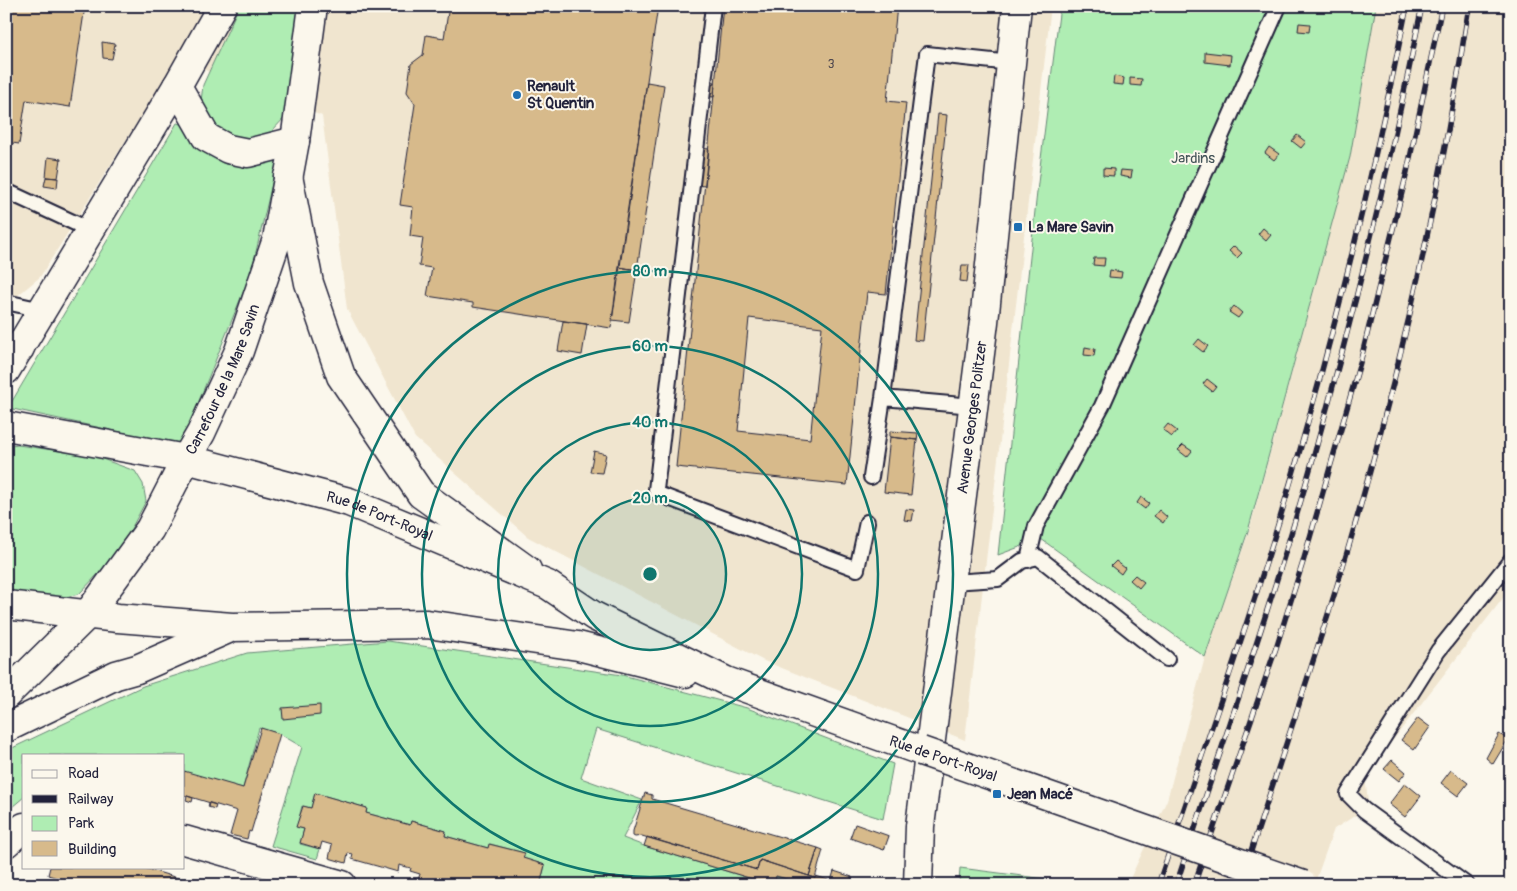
<svg xmlns="http://www.w3.org/2000/svg" width="1517" height="891" font-family="Pangolin,sans-serif">
<style>
.built{fill:#f0e5cf}
.green{fill:#afedb3;stroke:#688877}
.building{fill:#d7ba8b;stroke:#22223b;fill-rule:evenodd}
.lines{fill:none;stroke-linecap:round;stroke-linejoin:round}
.service-casing{stroke:#22223b;stroke-width:18}
.minor-casing{stroke:#22223b;stroke-width:31}
.tertiary-casing{stroke:#22223b;stroke-width:31}
.secondary-casing{stroke:#22223b;stroke-width:31}
.service{stroke:#fbf7ec;stroke-width:14}
.minor{stroke:#fbf7ec;stroke-width:28}
.tertiary{stroke:#fbf7ec;stroke-width:28}
.secondary{stroke:#fbf7ec;stroke-width:28}
.rail-casing{stroke:#22223b;stroke-width:5.5}
.rail{stroke:#fbf7ec;stroke-width:4;stroke-dasharray:11;stroke-linecap:butt}
.secondary-bridge-casing{stroke:#22223b;stroke-width:31;stroke-linecap:butt}
.secondary-bridge{stroke:#fbf7ec;stroke-width:28}
.ring{fill:none;stroke:#0f766e;stroke-width:2.5}
.poi-dot{fill:#1f6fb2;stroke:#fbf7ec;stroke-width:2}
.labels{text-anchor:middle;dominant-baseline:central;stroke-width:4;stroke-linejoin:round;paint-order:stroke}
.number-label{font-size:12px;fill:#4f484f}
.poi-label{font-size:15px;font-weight:bold;fill:#22223b;stroke:#fbf7ec;text-anchor:start}
.park-label{font-size:15px;fill:#455559;stroke:#fbf7ec}
.street-label{font-size:15px;fill:#22223b;stroke:#fbf7ec}
.centre{fill:#0f766e;stroke:#fbf7ec;stroke-width:2.5}
.ring-label{font-size:15px;text-anchor:middle;font-weight:bold;fill:#0f766e;stroke:#fbf7ec;stroke-width:4;stroke-linejoin:round;paint-order:stroke}
</style>
<rect width="100%" height="100%" fill="#fbf7ec"/>
<filter id="ink" filterUnits="userSpaceOnUse"><feTurbulence type="fractalNoise" baseFrequency=".02" numOctaves="2"/><feDisplacementMap in="SourceGraphic" scale="10" xChannelSelector="R" yChannelSelector="G"/><feConvolveMatrix kernelMatrix="1 2 1 2 8 2 1 2 1" color-interpolation-filters="sRGB"/></filter>
<g filter="url(#ink)">
<!-- built -->
<path class="built" d="M6 6H1051L965 740 764 661 528 537 415 438 347 309 322 116 177 59 40 277 6 305Z
M1376 6H1511V588L1365 776 1368 802 1364 810 1334 829 1314 885H1127L1167 800 1205 657 1249 531 1350 157Z"/>
<!-- green -->
<path class="green" d="M239 6H301L286 116 271 132 252 139 224 137 200 109 203 85Z
M1060 6H1376L1350 157 1248 531 1205 657 1041 539 998 555 1038 183Z
M177 123 186 125 278 158 251 273 181 445 8 408Z
M11 444 94 456 135 471 143 484 146 501 123 544 100 572 79 594 53 600 6 593V445Z
M388 641 622 675 747 708 893 764 883 819 596 729 581 778 642 800 623 838 644 846 772 885H540L545 865 523 858 524 853 490 844 488 848 445 836 446 831 411 821 410 825 366 813 367 808 315 793 311 808 302 806 297 827 304 829 300 844 320 849 317 859 271 846 302 747 280 734 259 728 243 788 184 773V755H24V797L6 812V751L143 686 247 653Z
M960 868 1046 879 1045 885H959Z
M776 876 807 885H774Z"/>
<!-- building -->
<path class="building" d="M6 6H85L70 107 26 100 19 144 6 142Z
M449 6H658L611 328 473 307V303L427 296 432 268 419 266 423 238 410 236 413 207 400 205 415 104 407 92 411 64 423 55 426 35 444 38Z
M723 6H897L887 101 906 103 886 294 867 292 847 485 676 467ZM749 318 822 327 810 439 738 431Z
M1254 6H1266V10L1254 8Z
M1299 23 1310 24 1309 32 1298 31Z
M102 42 115 44 112 59 103 58Z
M1205 52 1231 55 1230 65 1205 62Z
M1114 76 1124 78 1123 85 1113 84Z
M1130 78 1142 79 1141 86 1130 85Z
M706 81 715 82 714 97 704 96Z
M647 82 664 85 637 270 619 267Z
M938 114 947 115 923 341 914 340Z
M1297 135 1306 142 1301 148 1292 141Z
M1269 147 1279 154 1274 160 1265 153Z
M699 148 709 149 705 186 695 185Z
M48 157 61 159 58 178 46 177Z
M1103 168 1114 169V176L1103 175Z
M1121 170 1132 171 1131 178 1120 176Z
M46 177 58 178 57 188 44 186Z
M1263 228 1271 235 1266 241 1258 234Z
M1234 246 1242 253 1237 258 1229 251Z
M1094 258H1105L1104 266 1093 265Z
M962 265H969L967 282 960 281Z
M619 267 637 270 629 322 612 320Z
M1110 270 1122 272 1121 278 1109 277Z
M1234 306 1242 313 1238 318 1229 312Z
M563 321 587 324 582 355 558 351Z
M1199 339 1208 346 1203 352 1194 345Z
M1085 347 1095 349 1094 356 1084 355Z
M1207 379 1216 386 1212 391 1203 384Z
M1168 424 1177 431 1172 437 1163 430Z
M890 431 918 433 917 440 890 437Z
M890 437 917 440 911 495 884 492Z
M1183 445 1192 451 1187 457 1178 450Z
M594 451 606 454 602 473 590 472Z
M1141 497 1149 503 1145 509 1137 503Z
M906 509 914 510 912 521 904 520Z
M1159 510 1167 517 1163 523 1154 516Z
M1116 561 1125 568 1121 574 1111 566Z
M1135 575 1144 582 1139 588 1130 580Z
M320 705V715L283 719 282 708Z
M1418 718 1430 727 1414 750 1401 740Z
M261 728 280 734 251 832 249 831 247 839 230 835 237 811 184 795V771L243 788Z
M1499 734 1508 739 1493 764 1486 758Z
M1392 760 1406 772 1399 781 1384 769Z
M1451 770 1468 783 1458 796 1441 783Z
M1405 783 1421 796 1405 817 1389 804Z
M315 793 367 808 366 813 410 825 411 821 446 831 445 836 488 848 489 844 525 853 523 858 545 865 540 885H443L432 882 431 885H422L417 883 420 874 410 871 411 868 399 865 398 872 352 859 353 854 348 853 346 863 329 858 332 845 322 842 320 849 300 843 304 829 296 827 303 806 311 808Z
M645 793 652 795V799L818 848 809 876 760 860 757 870 642 836 635 837 633 836V831Z
M187 796 193 798 192 802 186 800Z
M209 803 216 805 215 809 208 807Z
M855 824 889 836 884 850 850 838Z
M647 837 757 870 760 860 815 878 816 876 831 881 834 871 852 877 850 885H807L776 876 774 885H772L644 846Z
M818 848 823 850 815 878 809 876Z
M50 867H141L201 885H80L48 875Z"/>
<g class="lines">
<!-- service casing -->
<g class="service-casing">
<path id="service" d="M713 6 656 490 658 494 857 569 867 522
M6 191 90 230
M6 302 42 310
M883 398 973 406
M871 477 883 398 927 54 1011 63
M1028 560 1036 526 1102 406 1279 6
M952 582 998 579 1022 561 1038 557 1167 659
M1467 885 1364 810 1348 794 1438 651 1511 560"/>
</g>
<!-- minor casing -->
<g class="minor-casing">
<path id="minor" d="M184 840 342 885
M6 843 24 827"/>
</g>
<!-- tertiary casing -->
<g class="tertiary-casing">
<g id="tertiary">
<path d="M177 86 206 137 228 149 248 153 295 141"/>
<path d="M288 176 309 283 341 376 421 494 527 570"/>
<path d="M6 370 177 86 222 6"/>
<path id="s1" d="M186 459 201 433 239 351 277 239 295 141 313 6"/>
<path id="s2" d="M918 885 920 826 984 322 1017 6"/>
</g>
</g>
<!-- secondary casing -->
<g class="secondary-casing">
<g id="secondary">
<path d="M6 351 20 348"/>
<path id="s3" d="M6 426 186 459 349 502 548 585 594 616 726 681 921 751"/>
<path d="M6 605 118 618 232 627 427 624 578 646 685 673"/>
<path d="M6 695 88 614 150 529 186 459"/>
<path d="M6 728 116 675 137 669 228 629"/>
</g>
</g>
<!-- service -->
<use href="#service" class="service"/>
<!-- minor -->
<use href="#minor" class="minor"/>
<!-- tertiary -->
<use href="#tertiary" class="tertiary"/>
<!-- secondary -->
<use href="#secondary" class="secondary"/>
<!-- rail casing -->
<g class="rail-casing">
<path id="rail" d="M1158 885C1197 770 1237 656 1273 541 1327 365 1371 186 1407 6
M1176 885C1224 740 1275 595 1316 448 1357 302 1392 155 1422 6
M1194 885 1276 648 1303 562 1361 359 1407 172 1442 6
M1240 885C1272 786 1305 688 1336 589 1394 399 1439 202 1469 6"/>
</g>
<!-- rail -->
<use href="#rail" class="rail"/>
<!-- secondary-bridge casing -->
<g class="secondary-bridge-casing">
<path id="secondary-bridge" d="M921 751 1303 885"/>
</g>
<!-- secondary-bridge -->
<use href="#secondary-bridge" class="secondary-bridge"/>
</g>
</g>
<!-- distance rings -->
<circle cx="650" cy="574" r="76" fill="#0f766e" fill-opacity=".12"/>
<g class="ring">
<circle cx="650" cy="574" r="76"/>
<circle cx="650" cy="574" r="152"/>
<circle cx="650" cy="574" r="228"/>
<circle cx="650" cy="574" r="303"/>
</g>
<!-- markers -->
<g class="poi-dot">
<circle cx="517" cy="95" r="5"/>
<rect x="1013" y="222" width="10" height="10" rx="2.5"/>
<rect x="992" y="789" width="10" height="10" rx="2.5"/>
</g>
<g class="labels">
<!-- number labels -->
<g class="number-label">
<text x="831" y="64">3</text>
</g>
<!-- poi labels -->
<g class="poi-label">
<text x="527" y="86">Renault<tspan x="527" dy="17">St Quentin</tspan></text>
<text x="1028" y="227">La Mare Savin</text>
<text x="1007" y="794">Jean Macé</text>
</g>
<!-- park labels -->
<g class="park-label">
<text x="1193" y="158">Jardins</text>
</g>
<!-- street labels -->
<g class="street-label">
<text stroke="none"><textPath href="#s1" startOffset="88">Carrefour de la Mare Savin</textPath></text>
<text stroke="none"><textPath href="#s2" startOffset="471">Avenue Georges Politzer</textPath></text>
<text stroke="none"><textPath href="#s3" startOffset="385">Rue de Port-Royal</textPath></text>
<text transform="translate(943 759) rotate(19)">Rue de Port-Royal</text>
</g>
</g>
<circle cx="650" cy="574" r="8" class="centre"/>
<g class="ring-label">
<text x="650" y="276">80 m</text>
<text x="650" y="351">60 m</text>
<text x="650" y="427">40 m</text>
<text x="650" y="503">20 m</text>
</g>
<!-- margin -->
<rect width="1517" height="891" fill="none" stroke="#fbf7ec" stroke-width="25"/>
<rect x="12" y="12" width="1492" height="866" fill="none" stroke="#22223b" stroke-width="2" filter="url(#ink)"/>
<!-- legend -->
<rect x="22" y="754" width="162" height="115" fill="#fbf7ec" stroke="#a4a2a5"/>
<rect x="32" y="770" width="25" height="8" fill="#fbf7ec" stroke="#a4a2a5"/>
<text x="68" y="778" font-size="15" fill="#22223b">Road</text>
<rect x="32" y="795" width="25" height="8" fill="#22223b" stroke="#a4a2a5"/>
<text x="68" y="804" font-size="15" fill="#22223b">Railway</text>
<rect x="32" y="816" width="25" height="15" fill="#afedb3" stroke="#a4a2a5"/>
<text x="68" y="828" font-size="15" fill="#22223b">Park</text>
<rect x="32" y="841" width="25" height="15" fill="#d7ba8b" stroke="#a4a2a5"/>
<text x="68" y="854" font-size="15" fill="#22223b">Building</text>
</svg>
